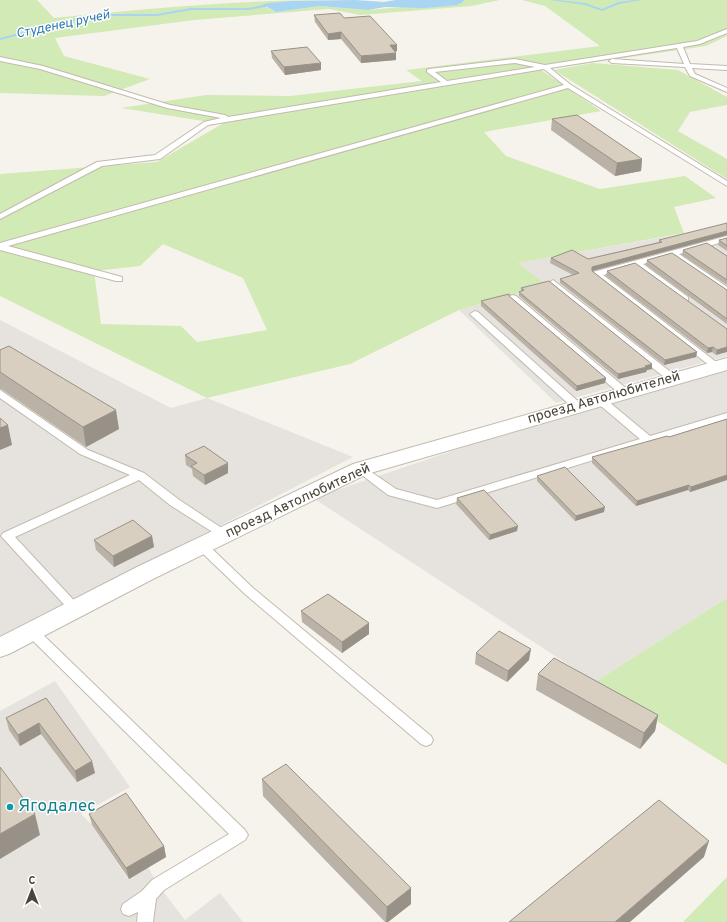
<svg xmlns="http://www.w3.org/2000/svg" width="727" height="922" font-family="Overpass,sans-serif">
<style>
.industrial{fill:#e6e2dd}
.green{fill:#d2eab5;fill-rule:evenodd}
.water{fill:#a9d4f2}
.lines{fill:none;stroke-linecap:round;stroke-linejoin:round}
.stream{fill:#a9d4f2;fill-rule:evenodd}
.lane-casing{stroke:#c2bbae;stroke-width:2}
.street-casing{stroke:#c2bbae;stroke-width:2}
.lane{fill:#fff;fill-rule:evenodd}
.street{fill:#fff;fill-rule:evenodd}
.wall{fill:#bab2a6}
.shaded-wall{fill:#979187}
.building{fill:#d8cfc1;stroke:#979187}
.culture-dot{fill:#0f9aa8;stroke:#fff;stroke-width:1.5}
.labels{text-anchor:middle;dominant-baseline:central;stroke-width:3;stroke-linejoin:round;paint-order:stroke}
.far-water-label{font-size:13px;font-style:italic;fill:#2e7ab2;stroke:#fff}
.street-label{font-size:14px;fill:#4b4439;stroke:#fff}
.near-culture-label{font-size:17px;fill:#0d838f;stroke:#fff;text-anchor:start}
</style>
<rect width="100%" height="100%" fill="#f6f3ec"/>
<!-- industrial -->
<path class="industrial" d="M727 226V356L556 403 459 310 547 285 517 263Z
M0 320 171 408 207 398 353 457 0 639Z
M727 370V598L595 682 313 498 470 445Z
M55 681 130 787 81 814 92 825 128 879 148 867 158 885 185 920 220 893 243 922H0V711Z"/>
<!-- green -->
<path class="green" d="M0 0H37L54 18C145 9 237 0 329 0L290 1 262 5 276 12 320 6 368 10 463 2 464 0H500L471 6 360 15 329 9 194 20 55 38 64 56 150 79 104 96 0 93Z
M522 0H727V36L706 46 541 70 601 111 484 132 506 156 600 189 685 176 716 198 674 207 684 233 518 263 547 285 459 310 350 364 207 398 0 296V174L157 162 222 124 121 108 206 95 290 96 422 81 406 70 600 46 545 6ZM163 244 243 278 267 330 197 342 181 326 101 324 94 271 140 266Z
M593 63 678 70 727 97V105L690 112 678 131 727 159V179L554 70Z
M727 598V765L595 682Z
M727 877V922H683Z"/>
<!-- water -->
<path class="water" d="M355 0 384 2 396 0H464L463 2 457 5 425 8 385 7 368 10 320 6 276 12 262 4 290 1Z"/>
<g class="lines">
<!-- stream -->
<path class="stream" d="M550 0H557L585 3 602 9 618 2 635 0H641L619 4 602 11 585 5Z
M269 4 270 6 248 10H191L157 16H104L74 21 0 40V38L74 19 104 14H157L191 8H248Z"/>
<!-- lane casing -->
<g class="lane-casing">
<path id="lane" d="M727 29V33L700 44 683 47 690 64 727 66V70L692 68 695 74 727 88V92L690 76 685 67 612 63 609 61 612 59 684 64 677 48 550 68 571 85 727 181V186L568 88 8 246 122 277V281H116L0 250V243L564 85 544 69 208 125 160 159 102 166 0 219V214L97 162 155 155 204 122 221 118 167 108 40 69 0 61V57L43 66 170 105 225 115 228 117 441 82 427 72V70L429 69 515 59 545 65 697 41ZM515 63 535 67 447 81 435 72Z
M727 236V241L679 254 727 287V294L671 256 643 264 688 297V301H682L635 266 603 275 720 365 722 367 720 369H714L592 274 593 272Z
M553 280 677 377 678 379 677 381H669L550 285 549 283Z
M513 295 516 296 628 390 629 392 628 394H620L510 300V296Z
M475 311 478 312 581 404 582 406 581 408H573L472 316 470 314Z
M0 390 88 450 144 473 178 499 232 535 230 538H222L170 505 139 480 15 537 81 608 80 611H70L1 536 3 533 130 475 80 454 0 398Z
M599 396 603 397 650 436 727 413V419L437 508 388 495 354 469 356 467H364L396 489 437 500 640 439 595 401 594 399 595 397Z
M202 542 206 543 253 588 431 736 433 740 431 744 426 746 421 744 245 594 198 549 196 546 198 543Z
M31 626 36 628 245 830 248 835 245 840 164 890 156 899 153 922H137L138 912 129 916 123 914 121 909 123 904 142 891 152 880 229 834 26 634 24 631 26 628Z"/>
</g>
<!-- street casing -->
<g class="street-casing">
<path id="street" d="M727 358V370L367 474 153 579 9 654 0 657V637L137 567 353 464Z"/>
</g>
<!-- lane -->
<use href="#lane" class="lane"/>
<!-- street -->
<use href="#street" class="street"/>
</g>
<!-- wall -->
<path class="wall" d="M314 15 344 18 397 45V51L395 52 396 60 361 63 341 39 328 40 315 22Z
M271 51 321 70 285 75 272 58Z
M552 119 642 159 641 171 615 176 551 130Z
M727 235 592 271 697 352 696 357 664 365 560 283V279L573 275 550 263 551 258 588 259 659 242V240Z
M727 238V251L718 245 719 240Z
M683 250 727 256V285L682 255Z
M647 260 727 290V324L646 265Z
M607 271 727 329 716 355 712 352 707 353 606 276Z
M521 288 652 369 647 370 646 372 618 379 519 296V292L521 291Z
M509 296 606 378 605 383 576 391 481 306V301Z
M0 350 119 429 86 447 1 389 0 390Z
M727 419V480L690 492 688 490 636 506 592 463V457L669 437Z
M185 455 228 473 205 485 193 476 192 469 186 465Z
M537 476 604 512 575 521 537 481Z
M457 498 517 531 489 540 456 504Z
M152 536 154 547 114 567 96 550 94 540Z
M301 611 369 634 342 653 302 622Z
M476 653 529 660 507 682 475 664Z
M538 674 658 715 655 731 640 749 536 690Z
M46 698 95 773 77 782 41 734 20 746 9 730 6 718Z
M262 779 411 904 388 922H385L263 796Z
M89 814 164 846 166 857 129 879 92 825Z"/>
<!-- shaded-wall -->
<path class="shaded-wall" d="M341 32V39L328 40V34Z
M390 45H397V51L390 52Z
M396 53V60L361 63V56Z
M321 63V70L285 75 284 67Z
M642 159 641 171 615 176 617 163Z
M727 231V235L592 271V267Z
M713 347 712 352 707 353 708 348Z
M727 347V352L716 355 717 350Z
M697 352 696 357 664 365 665 360Z
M652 364V369L647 370 646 372 618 379V374Z
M606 378 605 383 576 391 577 386Z
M116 410 119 429 86 447 83 427Z
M8 425 12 445 0 450V428Z
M228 463V473L205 485 204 475Z
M727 475V480L690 492 691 487Z
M689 485 688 490 636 506 637 501Z
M605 507 604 512 575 521 576 516Z
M518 526 517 531 489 540 490 535Z
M152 536 154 547 114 567 113 556Z
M369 623V634L342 653V642Z
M531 649 529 660 507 682 508 671Z
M658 715 655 731 640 749 644 733Z
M39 723 41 734 20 746 18 735Z
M92 761 95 773 77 782 75 771Z
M35 814 40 835 0 859V834Z
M709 841 704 857 630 922H615Z
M164 846 166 857 129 879 126 868Z
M411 888V904L388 922H386L387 907Z"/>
<!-- building -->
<path class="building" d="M340 13 344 18 370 16 397 45H390L396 53 361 56 341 32 328 34 314 15Z
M307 47 321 63 284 67 271 51Z
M577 115 642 159 617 163 552 119Z
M727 223V231L592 267V271L697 352 665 360 560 279 579 273 551 258 572 250 588 259 662 242 659 240Z
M727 238V246L719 240Z
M707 243 727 256V280L683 250Z
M672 253 727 290V319L647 260Z
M635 263 727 329V347L717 350 713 347 708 348 607 271Z
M549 281 652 364 645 366 647 367 618 374 519 292 524 290 521 288Z
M509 294V296L606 378 577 386 481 301Z
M9 346 116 410 83 427 0 372V350Z
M0 418 8 425 0 428Z
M727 419V475L691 487 689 485 637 501 592 457 667 436 669 437Z
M204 446 228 463 204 475 191 466 197 463 185 455Z
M565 467 605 507 576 516 537 476Z
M484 490 518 526 490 535 457 498Z
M133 520 152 536 113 556 94 540Z
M328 594 369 623 342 642 301 611Z
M499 631 531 649 508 671 476 653Z
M554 658 658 715 644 733 538 674Z
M46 698 92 761 75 771 39 723 18 735 6 718Z
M286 764 411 888 387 907 262 779Z
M0 767 35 814 0 834Z
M126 793 164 846 126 868 89 814Z
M659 800 709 841 615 922H509Z"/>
<!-- markers -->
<circle class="culture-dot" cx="10" cy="807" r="4"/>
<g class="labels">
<!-- far-water labels -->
<g class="far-water-label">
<text transform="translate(63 25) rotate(-12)">Студенец ручей</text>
</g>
<!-- street labels -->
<g class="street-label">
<text transform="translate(604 398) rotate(-16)">проезд Автолюбителей</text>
<text transform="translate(298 501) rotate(-25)">проезд Автолюбителей</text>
</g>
<!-- near-culture labels -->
<g class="near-culture-label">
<text x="18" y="807">Ягодалес</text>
</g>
</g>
<!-- north arrow -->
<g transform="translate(32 890)" stroke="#ffffff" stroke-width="3" paint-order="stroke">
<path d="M0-3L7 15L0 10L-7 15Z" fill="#4b4439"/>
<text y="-6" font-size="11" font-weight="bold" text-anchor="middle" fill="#4b4439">С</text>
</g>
</svg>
